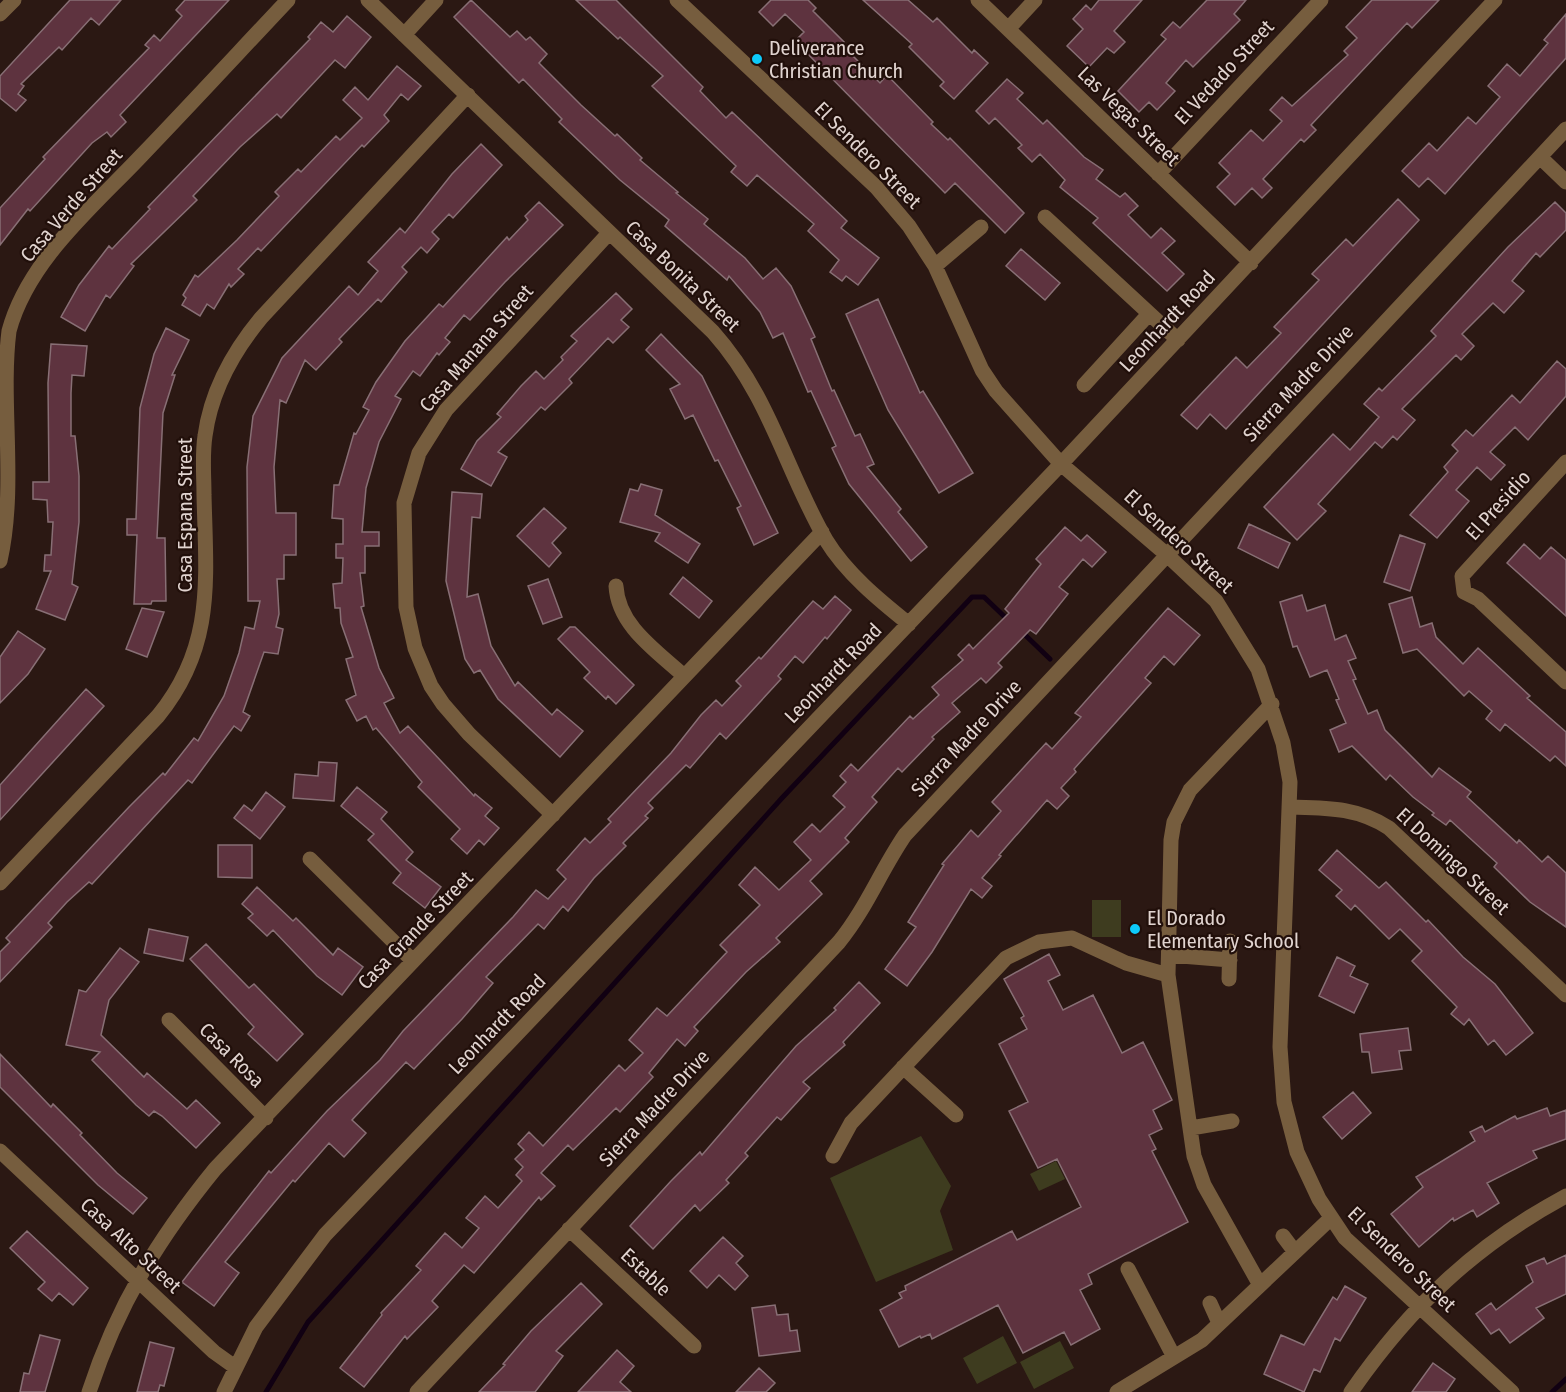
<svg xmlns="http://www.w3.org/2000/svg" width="1566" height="1392" font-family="'Fira Sans Condensed',sans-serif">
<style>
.green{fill:#3e3c1f}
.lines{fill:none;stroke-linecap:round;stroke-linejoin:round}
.stream{stroke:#110012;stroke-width:5}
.building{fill:#5e333f;stroke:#886f75;stroke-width:1.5}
.minor{stroke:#765d3e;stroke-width:15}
.poi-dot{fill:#0dcafa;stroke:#210f0a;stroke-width:2}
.labels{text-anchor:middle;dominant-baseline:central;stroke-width:4.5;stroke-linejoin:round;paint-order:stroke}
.poi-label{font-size:20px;fill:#e1d4d0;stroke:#210f0a;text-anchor:start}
.street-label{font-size:20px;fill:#e1d4d0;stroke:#210f0a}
</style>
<rect width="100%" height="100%" fill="#2b1813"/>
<!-- green -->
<path class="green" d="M1092 900H1121V937H1092Z
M921 1136 951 1186 940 1211 953 1250 876 1282 830 1178Z
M1056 1161 1065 1179 1039 1191 1030 1174Z
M1003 1336 1017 1363 977 1384 963 1358Z
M1060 1341 1074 1368 1034 1389 1020 1362Z"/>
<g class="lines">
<!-- stream -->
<path class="stream" d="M1021 631 1050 659
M266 1392 308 1322 782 798 972 597H984L1009 621
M1552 1392 1566 1379"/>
</g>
<!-- building -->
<path class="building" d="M70 0H121L99 25 91 18 62 50 59 47 21 84 24 86 18 94 26 100 16 111 0 98V76Z
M185 0H229L120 115 126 122 111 137 107 132 92 143 30 211 28 209 0 245V208L45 159 43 157 149 48 145 45 154 35 160 41 182 16 176 10Z
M471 0 510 37 517 31 526 40 530 37 547 54 539 63 581 105 615 136 617 134 642 158 640 160 678 192 676 193 708 219 704 224 745 258 763 279 776 268 791 286 815 337 811 339 832 391 834 390 855 436 860 434 874 464 867 467 901 509 898 512 927 547 911 561 849 484 832 448 836 446 811 391 808 392 783 333 773 338 760 312 729 276 727 280 665 226 669 220 620 180 559 122 562 119 523 79 519 83 454 17Z
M576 0H616L703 87 700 91 726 118 732 112 847 221 841 228 879 258 858 285 846 276 842 281 830 272 839 260 808 231 814 224 757 175 747 186 731 172 736 166 652 86 663 76 620 37 618 39Z
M771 0H808L816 8 813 11 844 42 841 44 880 83 887 75 933 122 931 124 948 140 950 138 1024 213 1005 233 955 183 945 193 795 41 804 32 785 14 773 26 759 12Z
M863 0H908L933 22 937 18 972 53 974 50 988 63 954 99 940 86 944 82 909 47 912 44Z
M1099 0H1142L1114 31 1125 42 1114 53 1107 48 1089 67 1067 46 1083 29 1073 19 1086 5 1091 10Z
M1207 0H1246L1234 14 1240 20 1193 67 1186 60 1166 83 1175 91 1157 110 1149 102 1139 112 1118 91 1166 39 1161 35 1173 22 1180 28Z
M1372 0H1439L1412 28 1407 23 1311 125 1316 130 1304 142 1301 139 1263 179 1272 188 1262 198 1252 188 1235 205 1217 187 1230 174 1219 163 1251 130 1263 141 1282 121 1270 110 1282 97 1292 106 1348 55 1344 51 1357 38 1346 27Z
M1566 14V58L1445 194 1428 178 1419 187 1402 171 1429 143 1437 151 1468 117 1476 124 1500 97 1488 86 1507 64 1520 76 1548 43 1544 40Z
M347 16 371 37 345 68 335 60 281 118 277 114 240 147 193 196 197 200 131 264 134 266 110 298 106 295 85 331 61 317 79 285 109 246 112 249 150 209 148 207 310 39 308 37 321 22 333 32Z
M397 66 421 86 408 100 401 94 384 115 389 121 364 147 362 145 261 251 258 248 238 269 244 274 231 287 229 284 214 309 207 304 200 316 182 305 186 298 183 295 195 275 198 277 237 240 279 196 275 192 298 169 301 172 336 136 340 140 362 118 343 100 355 87 368 100Z
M1007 79 1023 93 1017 99 1043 124 1047 120 1084 157 1103 170 1096 179 1120 197 1125 193 1138 206 1128 215 1151 238 1161 228 1175 241 1162 253 1184 274 1167 291 1093 223 1098 218 1060 187 1065 180 1040 154 1032 162 1018 148 1022 145 995 118 989 124 976 111Z
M481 144 502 165 453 218 449 214 432 232 439 239 427 253 421 247 402 267 407 272 381 302 378 299 339 339 342 342 316 370 305 360 286 403 280 400 274 467 276 513H296V555H284V579H277L279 614 276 627 283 629 278 654 264 652 243 712 250 716 241 731 234 726 192 783 188 780 92 884 89 882 67 902 48 923 52 927 0 982V952L10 942 6 938 129 807 163 773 165 775 194 738 198 741 224 696 239 653 245 627 254 629 260 601H248L247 467 253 416 282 358 349 286 358 295 378 271 368 262 400 228 405 233 452 174Z
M1398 199 1419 220 1226 429 1210 414 1197 429 1181 415 1236 357 1247 368 1281 333 1274 327 1319 280 1312 274 1346 239 1353 246Z
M539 202 563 225 505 282 470 320 464 315 445 338 450 342 439 355 437 353 420 376 413 371 395 396 401 399 379 442 366 488 362 532H379V546H365V573H360L364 606 361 607 379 668 394 698 384 703 400 733 408 726 474 796 475 794 492 808 485 816 499 828 484 845 479 840 467 854 451 839 460 829 418 787 422 782 376 728 373 730 366 716 357 721 346 700 356 695 346 659 353 657 341 623 340 608H335L333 584 342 583 343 558H336V544H343V519L332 518 334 485H339L354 433 356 434 369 410 363 407 376 382 405 341 439 304 443 307 507 237 509 240 528 220 525 216Z
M1555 202 1566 213V230L1540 257 1536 253 1512 281 1524 291 1504 313 1493 303 1462 334 1474 346 1461 360 1456 355 1402 409 1415 420 1397 440 1393 436 1382 448 1375 442 1318 504 1326 511 1297 540 1264 507 1333 434 1350 450 1379 417 1364 404 1379 388 1382 391 1436 336 1431 331 1508 247Z
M1021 249 1060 283 1045 300 1006 266Z
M616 293 632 309 621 320 629 327 613 343 608 338 569 379 572 383 545 410 541 407 498 452 507 457 491 486 461 469 477 441 501 417 497 414 521 386 536 371 544 379 563 360 561 357 577 341 571 336Z
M878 299 920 393 923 391 973 473 939 493 888 410 846 314Z
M166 328 189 340 172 375H175L163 413 157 538H165L166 601H152L151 604H134L137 535H127V519H136L140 408 154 354Z
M661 334 702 376 778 533 754 545 737 508 741 506 718 460 715 461 693 415 685 419 670 389 680 384 646 350Z
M51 344 87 346 84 376 72 375 71 393V436H75L79 476V522L72 584 78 587 65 620 36 609 51 571H44L45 555H51L53 522H48L47 500 33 499V482H49L48 383Z
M1557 361 1566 369V396L1528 440 1515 427 1490 452 1505 465 1491 480 1477 467 1456 490 1469 501 1437 538 1410 515 1448 472 1444 467 1458 451 1452 445 1466 430 1473 436 1512 395 1520 403Z
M641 484 662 490 655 515 700 544 688 563 655 541 660 533 620 522 630 489 638 491Z
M452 492 482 494 480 518 472 517 467 597 478 594 491 646 515 686 518 682 552 715 557 709 583 731 560 757 498 699 480 670 474 673 465 659 446 581Z
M544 508 566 528 552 543 561 553 549 567 517 536Z
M1249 524 1290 543 1278 568 1238 548Z
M1065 527 1081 541 1087 535 1106 552 1092 567 1083 559 1059 587 1068 594 1036 634 1030 630 998 663 1002 667 986 683 981 678 952 703 960 712 932 737 934 739 902 772 898 768 872 797 877 802 845 838 849 842 810 881 822 894 776 938 780 942 746 972 694 1027 698 1031 685 1046 677 1039 649 1073 653 1077 620 1112 616 1108 573 1150 568 1145 541 1173 555 1186 541 1200 539 1197 474 1273 464 1265 432 1301 438 1307 407 1339 405 1336 364 1387 340 1368 382 1315 381 1313 421 1270 416 1266 445 1233 462 1248 479 1228 466 1218 485 1196 498 1208 522 1181 516 1175 523 1167 515 1159 524 1150 518 1144 529 1132 543 1146 619 1065 625 1071 643 1053 629 1040 657 1008 667 1016 727 952 720 945 760 905 739 885 755 867 779 890 811 860 794 842 812 824 820 832 845 807 833 796 846 782 840 776 851 764 858 771 910 716 913 719 939 695 932 687 963 660 958 655 969 644 973 649 1009 613 1005 609 1041 564 1036 559Z
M1400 535 1425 544 1410 591 1384 582Z
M1524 544 1540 559 1551 547 1566 560V616L1507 563Z
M683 577 712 601 699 618 670 594Z
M548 579 562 617 543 624 528 586Z
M1302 595 1307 611 1325 605 1335 640 1346 635 1356 658 1348 661 1356 679 1353 680 1368 714 1377 710 1385 730 1432 777 1439 768 1471 792 1467 797 1517 843 1519 840 1542 862 1548 856 1566 873V927L1530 902 1494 867 1497 863 1450 820 1446 825 1432 815 1434 813 1413 797 1390 775 1386 780 1352 746 1339 752 1330 730 1346 723 1336 700 1339 699 1327 670 1310 677 1297 646 1293 647 1280 602Z
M835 596 851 610 827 639 825 637 803 663 795 656 778 676 781 679 726 739 720 733 690 768 686 765 648 803 653 808 645 816 648 818 623 843 626 846 594 878 568 911 563 906 544 929 538 924 486 977 493 983 462 1019 414 1069 406 1062 352 1120 366 1133 344 1157 329 1143 295 1182 293 1180 225 1262 239 1273 214 1306 182 1282 269 1171 271 1173 327 1111 380 1060 403 1031 513 917 536 890 548 899 566 879 557 870 585 838 590 843 611 822 608 819 671 753 701 715 716 700 722 706 741 686 736 681 759 657 761 659 813 601 823 609Z
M1412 597 1420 627 1432 623 1436 637 1463 664 1478 648 1530 696 1527 698 1566 732V766L1555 756 1550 761 1505 724 1500 731 1486 719 1492 711 1469 691 1464 696 1417 649 1403 653 1389 604Z
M142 608 164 612 147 657 126 649Z
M1168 608 1200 635 1174 665 1164 656 1145 678 1151 683 1074 769 1076 772 1061 788 1069 796 1057 809 1047 800 999 855 1001 856 982 878 992 886 982 898 971 889 932 952 907 986 885 969 916 927 908 922 944 865 942 864 971 830 978 837 1001 811 992 802 1046 743 1052 749 1081 717 1075 713Z
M570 627H575L634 685 616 704 608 696 606 699 584 678 590 672 558 639Z
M18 631 45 649 28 674 0 703V657Z
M86 689 104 706 0 820V785Z
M319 762 337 763 334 801 293 798 295 774 318 776Z
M357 787 387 812 381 819 413 852 406 860 441 887 425 908 393 883 401 873 368 840 374 834 341 806Z
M266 792 285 807 260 839 234 818 244 805 252 811Z
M218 845H252V878L218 877Z
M1337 850 1379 888 1386 882 1426 922 1428 920 1463 957 1495 984 1533 1033 1506 1055 1494 1040 1488 1045 1469 1019 1464 1025 1451 1014 1457 1007 1412 961 1422 951 1400 929 1389 939 1355 905 1351 910 1336 896 1342 890 1319 870Z
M257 887 293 921 296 918 333 955 338 948 363 967 342 995 317 976 273 930 267 936 248 918 253 914 242 904Z
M149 929 188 937 183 961 144 953Z
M206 944 249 988 254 984 303 1034 277 1061 248 1034 254 1027 190 959Z
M120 948 139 962 109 1000 101 1035 144 1077 147 1073 187 1109 196 1100 220 1123 196 1148 162 1116 154 1111 149 1116 136 1105 92 1060 100 1052 66 1045 79 990 86 992Z
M1049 954 1060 975 1048 981 1063 1010 1093 995 1122 1053 1143 1042 1172 1100 1153 1110 1162 1129 1149 1135 1156 1149 1152 1151 1188 1222 1088 1274 1092 1284 1080 1290 1100 1329 1071 1345 1064 1332 1023 1353 998 1305 932 1339 930 1334 921 1338 920 1336 899 1347 880 1310 902 1298 899 1293 906 1290 905 1286 1012 1231 1017 1240 1081 1207 1057 1159 1038 1168 1009 1111 1028 1102 999 1044 1027 1029 1021 1018 1024 1016 1004 979Z
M1337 957 1355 966 1350 976 1368 984 1354 1013 1319 996Z
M859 982 880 1003 843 1042 845 1045 803 1082 810 1088 781 1120 777 1117 745 1153 748 1156 726 1180 729 1183 700 1211 695 1205 653 1249 630 1226 671 1181 700 1152 702 1155 796 1046 836 1010 834 1008Z
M1408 1028 1411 1050 1399 1051 1402 1069 1372 1073 1369 1052H1362L1360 1034Z
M0 1054 51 1107 53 1104 82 1133 80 1135 117 1173 147 1198 133 1214 98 1185 0 1087Z
M1353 1092 1371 1113 1342 1139 1323 1117Z
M1547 1108 1550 1116 1566 1110V1139L1533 1151 1537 1158 1487 1183 1499 1203 1477 1217 1473 1210 1454 1221 1453 1218 1419 1247 1391 1214 1423 1187 1416 1177 1475 1141 1470 1132 1482 1126 1485 1132 1515 1116 1517 1119Z
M27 1231 88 1288 73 1305 59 1293 52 1301 38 1289 45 1282 10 1248Z
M723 1237 743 1256 736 1263 748 1276 735 1290 719 1275 707 1288 690 1271Z
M1566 1255V1294L1536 1308 1544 1318 1510 1343 1499 1329 1491 1334 1476 1314 1491 1303 1496 1310 1533 1282 1526 1266 1544 1258 1547 1264Z
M581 1283 602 1304 556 1351 563 1356 535 1392H479L505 1365 503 1364 531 1331Z
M1345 1286 1366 1298 1340 1341 1335 1338 1320 1372 1314 1369 1304 1392 1264 1374 1281 1335 1304 1345 1333 1297 1337 1300Z
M775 1305 777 1315 788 1314 790 1331 797 1330 800 1351 759 1356 752 1308Z
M40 1335 60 1340 45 1392H20L24 1373 29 1374Z
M150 1342 174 1348 164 1386 160 1385 158 1392H137Z
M617 1350 634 1366 620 1382 631 1392H578Z
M1433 1363 1455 1379 1446 1392H1412Z
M759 1368 775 1383 766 1392H736Z"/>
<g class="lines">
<!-- minor -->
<path class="minor" d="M368 0 713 332C770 396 785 469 826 540 846 573 879 600 909 624
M677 0 876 187 909 226 935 266 982 370 996 391 1061 464 1166 554 1216 601 1258 669 1283 743 1290 782 1280 1047 1284 1102 1297 1152 1319 1199 1345 1238 1512 1392
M978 0 1251 263
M0 14 14 0
M1008 29 1035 0
M404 35 436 0
M1540 157 1566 182
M1158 174 1321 0
M1045 217 1178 340
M935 266 981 227
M1084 385 1148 315
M1566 462 1462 576 1464 592 1478 599 1566 682
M0 561C17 484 0 403 9 331 28 260 94 206 142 155 191 104 239 52 288 0
M616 586C618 626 657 651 684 676
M1289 807C1326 808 1357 807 1389 828L1566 995
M553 815 469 734 443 704 431 686 415 648 406 607 404 503 419 453 446 410 609 233
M310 859 413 961
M0 883 158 716C215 646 206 580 204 495 204 476 202 455 205 436 211 391 232 353 261 318L468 95
M1169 955 1230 960
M1229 979 1230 941
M169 1020 266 1118
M903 1067 956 1115
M1191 1128 1232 1121
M0 1151 214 1352 235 1367
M833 1156 851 1123 1006 958 1039 942 1072 938 1126 963 1168 975
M569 1229 694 1346
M1283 1236 1295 1252
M1128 1269 1174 1357
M1260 1285 1204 1185 1194 1156 1168 975 1171 840 1174 822 1190 790 1272 704
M1210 1303 1219 1323
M89 1392C117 1306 158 1239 215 1169L822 532
M224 1392 256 1327 325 1235 1061 464 1495 0
M417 1392 839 942C866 909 881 870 905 835L1566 129
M1117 1392 1202 1340 1330 1219
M1351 1392C1410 1307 1475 1245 1566 1196"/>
</g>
<!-- markers -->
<g class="poi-dot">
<circle cx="757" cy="59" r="6"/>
<circle cx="1135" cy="929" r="6"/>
</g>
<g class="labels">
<!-- poi labels -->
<g class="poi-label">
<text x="769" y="48">Deliverance<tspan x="769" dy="23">Christian Church</tspan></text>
<text x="1147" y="918">El Dorado<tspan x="1147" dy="23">Elementary School</tspan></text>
</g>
<!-- street labels -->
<g class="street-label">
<text transform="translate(1224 72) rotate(-47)">El Vedado Street</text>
<text transform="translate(1129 116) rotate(44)">Las Vegas Street</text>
<text transform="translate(868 155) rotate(45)">El Sendero Street</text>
<text transform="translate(71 205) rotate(-49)">Casa Verde Street</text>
<text transform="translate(683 276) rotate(44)">Casa Bonita Street</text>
<text transform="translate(1167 321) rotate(-47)">Leonhardt Road</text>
<text transform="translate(476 348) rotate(-49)">Casa Manana Street</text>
<text transform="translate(1298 383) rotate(-47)">Sierra Madre Drive</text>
<text transform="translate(1498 505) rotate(-48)">El Presidio</text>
<text transform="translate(185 515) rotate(-90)">Casa Espana Street</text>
<text transform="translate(1179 541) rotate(43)">El Sendero Street</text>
<text transform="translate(833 673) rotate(-46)">Leonhardt Road</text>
<text transform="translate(966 738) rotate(-47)">Sierra Madre Drive</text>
<text transform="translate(1453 861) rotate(43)">El Domingo Street</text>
<text transform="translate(415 930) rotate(-46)">Casa Grande Street</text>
<text transform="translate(497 1024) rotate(-46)">Leonhardt Road</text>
<text transform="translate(232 1055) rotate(45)">Casa Rosa</text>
<text transform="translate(654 1108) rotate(-47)">Sierra Madre Drive</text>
<text transform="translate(131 1245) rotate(43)">Casa Alto Street</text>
<text transform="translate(1402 1259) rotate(44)">El Sendero Street</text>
<text transform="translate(646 1272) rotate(43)">Estable</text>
</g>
</g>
</svg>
